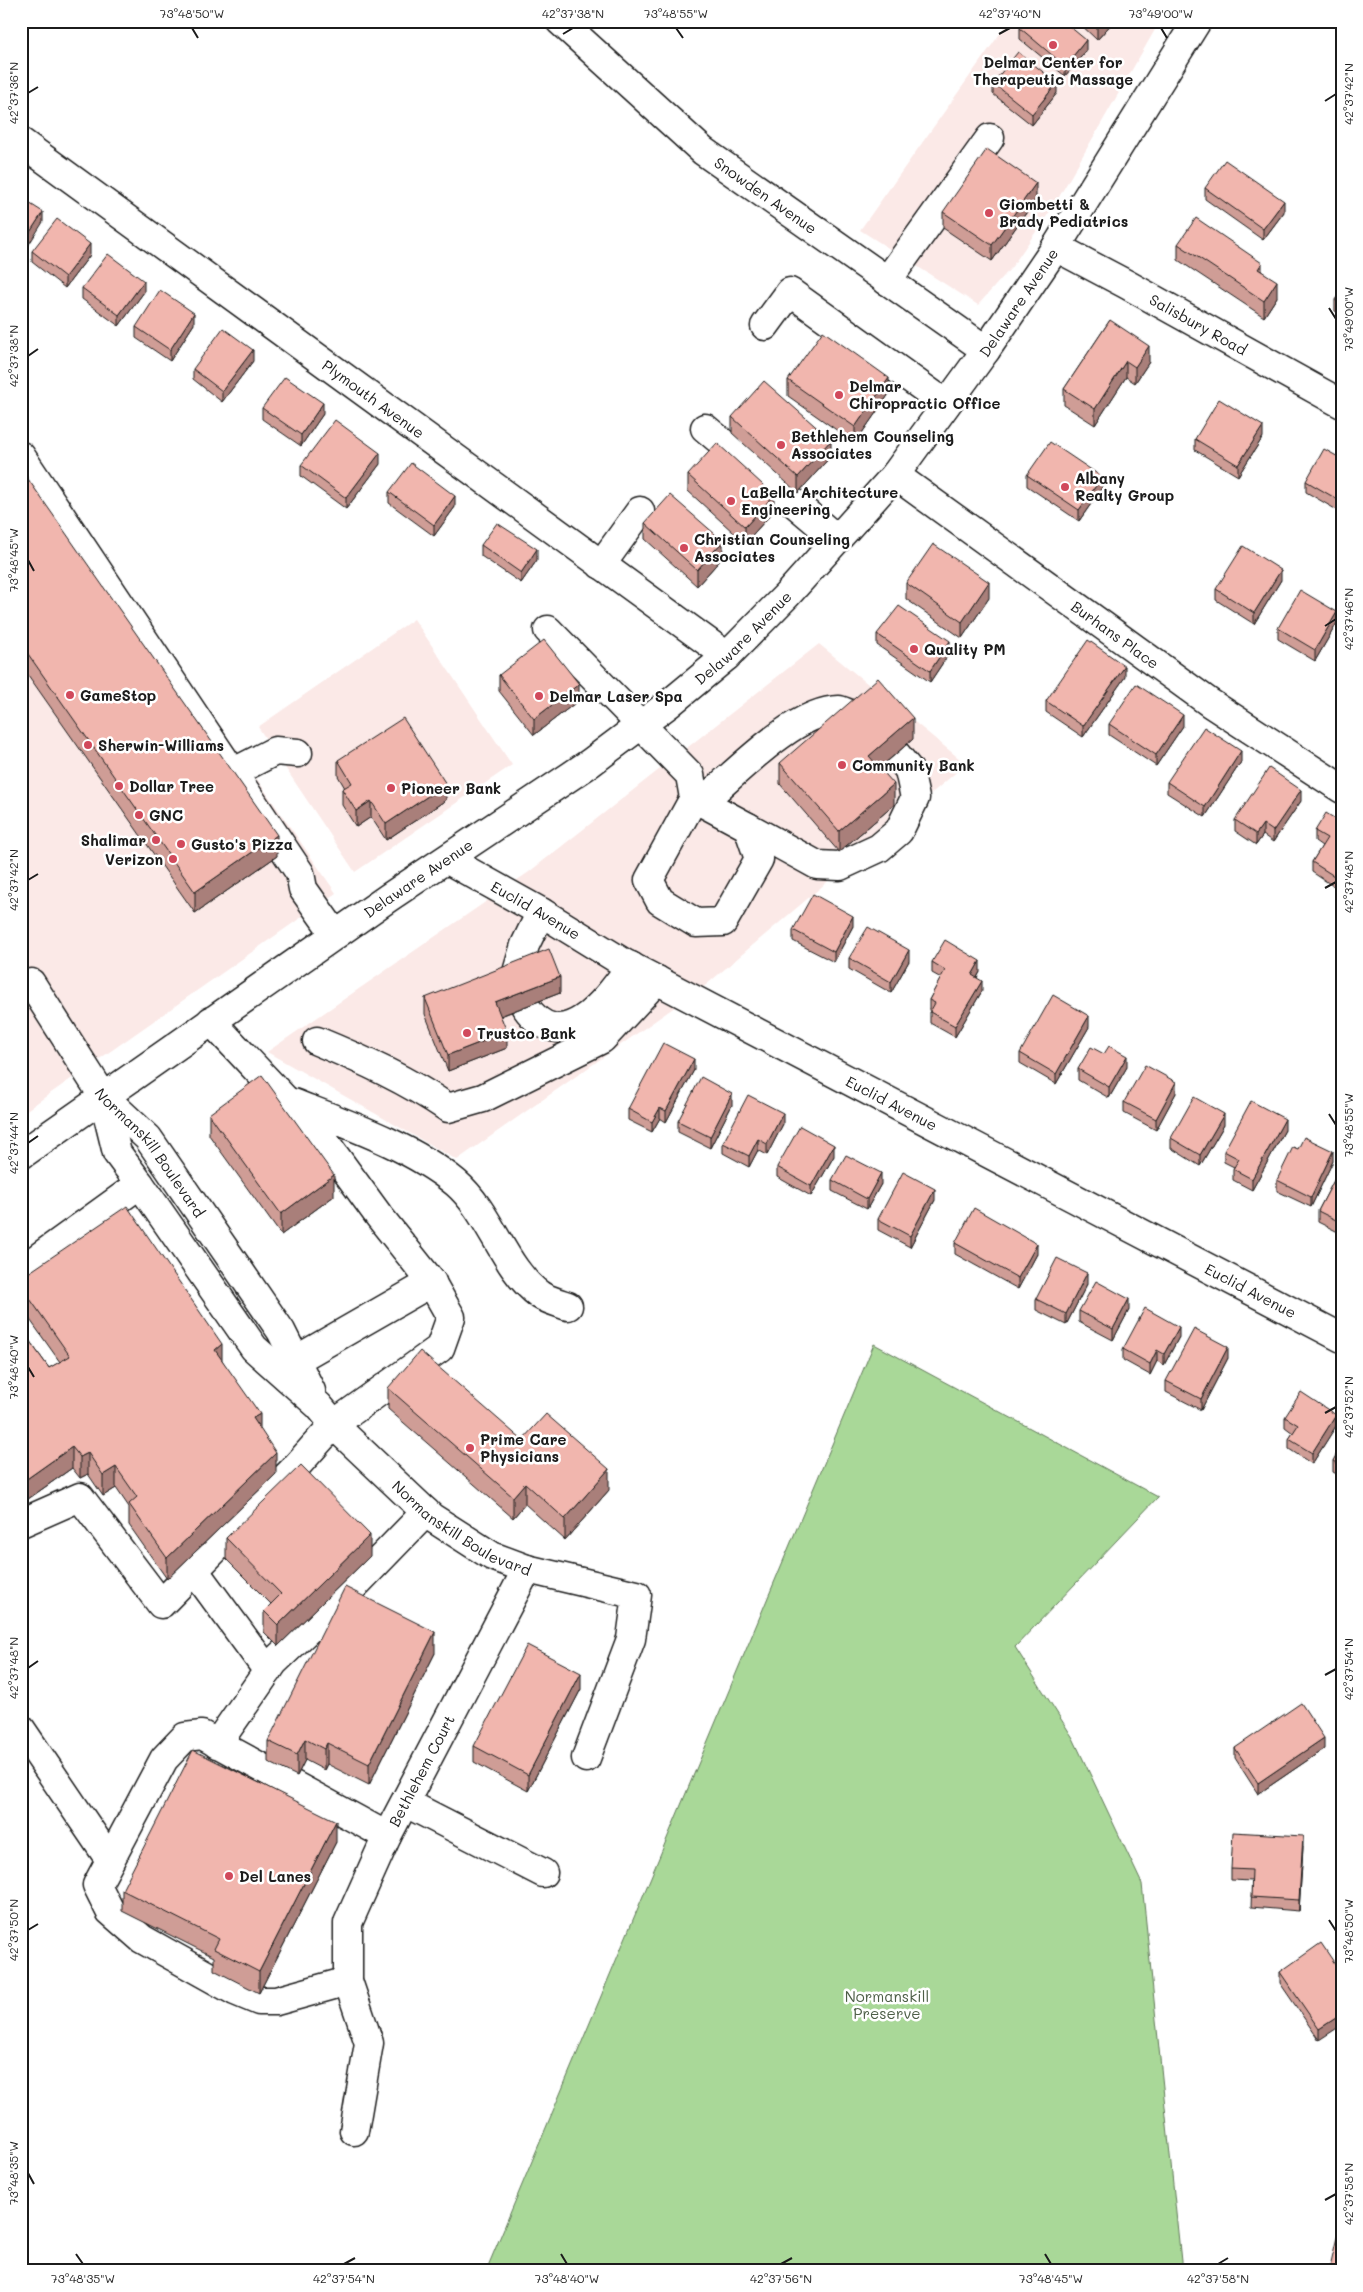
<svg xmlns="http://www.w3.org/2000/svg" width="1363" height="2292" font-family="Mali,sans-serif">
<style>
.built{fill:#fbe9e7}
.green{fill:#a9d898;stroke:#627a5a}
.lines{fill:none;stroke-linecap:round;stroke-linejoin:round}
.minor-casing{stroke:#1c1c1c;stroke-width:31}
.major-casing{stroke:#1c1c1c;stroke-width:31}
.minor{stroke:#fff;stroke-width:28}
.major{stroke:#fff;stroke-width:28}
.wall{fill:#cf9d96;stroke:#1c1c1c}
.shaded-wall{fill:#a97f7a;stroke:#1c1c1c}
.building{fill:#f1b6ae;stroke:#1c1c1c}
.ticks{fill:none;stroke:#1c1c1c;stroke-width:2}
.poi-dot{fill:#d1495b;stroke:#fff;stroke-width:2}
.labels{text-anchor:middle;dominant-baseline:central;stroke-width:5;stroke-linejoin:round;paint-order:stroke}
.poi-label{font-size:15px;font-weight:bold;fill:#1c1c1c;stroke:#fff;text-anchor:start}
.street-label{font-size:15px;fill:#1c1c1c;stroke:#fff}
.park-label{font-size:15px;fill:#4d5e47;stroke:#fff}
.neatline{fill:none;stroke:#1c1c1c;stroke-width:2}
.ticks-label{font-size:12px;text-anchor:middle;fill:#1c1c1c}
</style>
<rect width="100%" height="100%" fill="#fff"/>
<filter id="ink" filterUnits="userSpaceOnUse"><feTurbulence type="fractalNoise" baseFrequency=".02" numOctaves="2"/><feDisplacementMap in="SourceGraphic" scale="10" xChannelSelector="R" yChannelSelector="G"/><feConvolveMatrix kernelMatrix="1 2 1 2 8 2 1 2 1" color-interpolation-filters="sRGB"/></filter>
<g filter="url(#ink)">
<!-- built -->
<path class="built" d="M1009 21H1160L1055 204 1011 268 978 305 860 230Z
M21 439 336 893 21 1114Z
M414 619 512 765 355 872 258 727Z
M819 644 966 764 706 985 457 1160 267 1052 529 872Z"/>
<!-- green -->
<path class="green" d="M874 1344 1158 1497 1015 1647 1073 1738 1142 1884 1182 2271H486Z"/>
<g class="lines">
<!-- minor casing -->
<g class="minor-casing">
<g id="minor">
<path id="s1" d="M560 21 703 151 986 350"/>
<path id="s2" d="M21 142 727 656"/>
<path id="s3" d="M1056 247 1126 284 1342 404"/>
<path d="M887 281 990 138"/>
<path d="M765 326 790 292 946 404"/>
<path d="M705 428 837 539"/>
<path d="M21 456 300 873 303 889 335 934"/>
<path id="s4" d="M895 475 1210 703 1342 789"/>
<path d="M601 565 640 511"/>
<path d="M548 630 690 775 694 798 748 827 759 859 723 922 696 923 660 901 649 880 694 798"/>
<path d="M234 772 275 751 298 753"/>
<path d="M702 802C735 774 795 710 839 710 844 711 851 715 857 717"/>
<path d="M748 827 817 865 840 866 879 848 899 831 915 798 909 770 896 754"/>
<path id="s5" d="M448 860 541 912 624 963 1342 1338"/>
<path d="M515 979 525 945 541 912"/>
<path id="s6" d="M31 983 103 1096 148 1138 281 1331 311 1391"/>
<path d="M525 1006C563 1061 607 999 631 966"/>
<path d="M317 1041C363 1060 407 1080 448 1108L483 1098 602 1039 657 980"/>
<path id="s7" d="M103 1096 117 1153 140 1184 254 1348 319 1406 339 1430 431 1517 492 1556 527 1569 637 1595 631 1639 586 1758"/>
<path d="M293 1103C347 1124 411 1146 456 1183 491 1213 503 1268 540 1295 548 1300 559 1303 568 1306"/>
<path d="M21 1270 140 1184"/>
<path d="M296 1360 432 1282"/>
<path d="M21 1523 80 1497 161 1604 293 1470 334 1424 440 1348 451 1317 430 1280 379 1216 325 1142 211 1021"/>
<path d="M194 1570 268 1671"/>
<path d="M21 1729 110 1860"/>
<path d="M217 1744 274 1662 359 1581 426 1512"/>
<path d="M406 1803 543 1873"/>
<path d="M348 1981 276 2001H259L235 1991 142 1939 110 1911 97 1885 164 1759 185 1737 202 1735 387 1836"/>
<path id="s8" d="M354 2131 369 2043 348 1981V1923L387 1836 527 1569"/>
</g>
</g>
<!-- major casing -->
<g class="major-casing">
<g id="major">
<path id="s9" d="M21 1155 388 898 590 763 670 703 727 656 787 595 895 475 986 350 1056 247 1197 21"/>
</g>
</g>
<!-- minor -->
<use href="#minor" class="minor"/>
<!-- major -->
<use href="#major" class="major"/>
</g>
<!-- wall -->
<path class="wall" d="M1077 21H1114L1097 40Z
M1020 28 1086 51 1065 76 1020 39Z
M993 83 1057 93 1032 125 993 94Z
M1205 188 1284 212 1263 240 1205 199Z
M1036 199 992 261 943 228V212Z
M1178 244 1262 272 1277 297 1264 317 1178 260Z
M32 251 90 255 65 288 32 262Z
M82 288 144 292 119 326 82 299Z
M1342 290V315L1335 311V300Z
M1110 320 1149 362 1135 383 1126 377 1095 425 1064 405V389Z
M194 324 170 361 136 338V327Z
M253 361 222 402 193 379V369Z
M788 380 889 394 855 443 788 396Z
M262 408 323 414 301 446 262 419Z
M732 417 831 456 798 493 732 433Z
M1263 437 1238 476 1195 450V439Z
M1342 459V513L1306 492V481Z
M380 464 346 509 301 476V465Z
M21 469 277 856 195 913 21 665Z
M688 475 774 511 745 543 688 491Z
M1027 475 1102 488 1079 521 1027 486Z
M389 492 455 507 434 536 389 503Z
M645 523 723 557 697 586 645 539Z
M481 545 537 560 521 583 481 556Z
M1281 580 1254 624 1216 600V589Z
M906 583 989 598 962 638 906 599Z
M1337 623 1315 661 1278 639V628Z
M877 634 950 652 930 682 877 645Z
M499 675 579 700 534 735 499 691Z
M1125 677 1083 737 1046 712V701Z
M1109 724 1183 726 1156 766 1109 735Z
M913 739 880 768 894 805 839 852 780 784V763Z
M338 760 446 800 386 840 371 817 356 827 342 805V789L345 788 338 776Z
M1241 762 1205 817 1167 793V782Z
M1301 801 1273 842 1263 835 1256 845 1235 831V820Z
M1342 823V892L1312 872V862L1322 846 1315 841V831Z
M853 926 834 962 793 941V930Z
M849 958 909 961 891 993 849 969Z
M932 962 980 972 977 978 982 991 955 1037 930 1023V1012L929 1010V1000L941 978 932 973Z
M560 993 501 1016 507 1048 448 1071 425 1014V998Z
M1089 1027 1056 1084 1020 1063V1053Z
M1127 1067 1109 1098 1078 1080V1069Z
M694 1070 666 1122 660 1118 652 1132 628 1120V1109Z
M1176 1093 1156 1130 1124 1113V1102Z
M732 1105 710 1148 678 1132V1121Z
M209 1114 334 1196 281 1235 209 1135Z
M783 1124 767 1155 758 1150 749 1167 723 1153V1143Z
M1224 1125 1200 1166 1171 1148V1138Z
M1285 1130 1252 1190 1233 1180V1169L1234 1167 1224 1162V1151Z
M1298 1149 1333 1161 1311 1207 1277 1191V1180Z
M834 1156 811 1196 777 1177V1167Z
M1342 1165V1234L1318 1222V1211Z
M832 1180 881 1184 867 1209 832 1191Z
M935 1200 910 1247 878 1230V1219Z
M955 1243 1037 1254 1018 1289 955 1254Z
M1087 1284 1066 1325 1036 1310V1299Z
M21 1286 222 1360 260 1430 276 1474 167 1579 129 1525V1507L116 1488 103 1496 88 1474 80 1478 72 1468 21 1504V1329L49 1368 60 1362 21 1307Z
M1129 1310 1113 1340 1079 1322V1311Z
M1179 1337 1164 1365 1157 1361 1150 1375 1123 1360V1349Z
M1228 1358 1201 1410 1166 1392V1381Z
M388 1388 522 1440 609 1490 565 1540 525 1504 513 1518 388 1409Z
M1285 1417 1336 1426 1312 1464 1289 1449V1439L1293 1433 1285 1427Z
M1342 1444V1477L1333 1472V1461Z
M226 1538 370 1556 278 1646 264 1632V1611L271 1604 226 1559Z
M435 1653 369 1785 327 1764 324 1770 305 1760 297 1776 268 1762V1741Z
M581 1689 528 1791 474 1762V1746Z
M1235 1748 1324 1749 1258 1794 1235 1758Z
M336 1842 259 1993 214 1970V1957L122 1911V1890Z
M1303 1847 1299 1911 1251 1907 1252 1881 1231 1880V1869Z
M1280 1972 1342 1974 1319 2040 1280 1983Z"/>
<!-- shaded-wall -->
<path class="shaded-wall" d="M1099 21H1114L1097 40V24Z
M1086 40V51L1065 76V66Z
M1057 83V93L1032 125V114Z
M1036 183V199L992 261V245Z
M1284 201V212L1263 240V229Z
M43 212V222L21 257V246Z
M90 244V255L65 288V277Z
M1262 263V279L1258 269Z
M144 281V292L119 326V315Z
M1277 281V297L1264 317V301Z
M194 313V324L170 361V350Z
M1149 346V362L1135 383V367Z
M253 350V361L222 402V391Z
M1126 361V377L1095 425V409Z
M889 378V394L855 443V427Z
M323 403V414L301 446V435Z
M1263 426V437L1238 476V465Z
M831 440V456L798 493V477Z
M380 453V464L346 509V498Z
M1102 477V488L1079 521V510Z
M774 495V511L745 543V527Z
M455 496V507L434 536V525Z
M723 541V557L697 586V570Z
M537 549V560L521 583V573Z
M1281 570V580L1254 624V613Z
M989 582V598L962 638V622Z
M1337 612V623L1315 661V650Z
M950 641V652L930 682V671Z
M1125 666V677L1083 737V726Z
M579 684V700L534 735V719Z
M1183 715V726L1156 766V755Z
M913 718V739L869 777V756Z
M1241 751V762L1205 817V807Z
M446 784V800L386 840V824Z
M894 784V805L839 852V831Z
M1301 790V801L1273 842V831Z
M371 801V817L356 827V811Z
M1263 824V835L1256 845V834Z
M277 835V856L195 913V892Z
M853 916V926L834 962V952Z
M909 950V961L891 993V982Z
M980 961V972L972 986V975Z
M560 977V993L495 1018V1002Z
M982 981V991L955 1037V1026Z
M1089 1016V1027L1056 1084V1074Z
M507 1032V1048L448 1071V1055Z
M1127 1056V1067L1109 1098V1087Z
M694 1059V1070L666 1122V1111Z
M1176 1082V1093L1156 1130V1119Z
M732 1094V1105L710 1148V1137Z
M660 1108V1118L652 1132V1122Z
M783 1113V1124L767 1155V1144Z
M1224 1114V1125L1200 1166V1155Z
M1285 1119V1130L1252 1190V1179Z
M758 1139V1150L749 1167V1156Z
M834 1145V1156L811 1196V1186Z
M1333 1151V1161L1311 1207V1197Z
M881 1173V1184L867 1209V1199Z
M334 1175V1196L281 1235V1214Z
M935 1189V1200L910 1247V1236Z
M1037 1244V1254L1018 1289V1278Z
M1087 1273V1284L1066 1325V1314Z
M1129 1299V1310L1113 1340V1329Z
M1179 1327V1337L1164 1365V1354Z
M222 1344V1365L215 1350Z
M1228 1347V1358L1201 1410V1399Z
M1157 1350V1361L1150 1375V1364Z
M260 1414V1435L253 1418Z
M1336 1415V1426L1312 1464V1453Z
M72 1447V1468L21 1504V1483Z
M88 1453V1474L80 1478V1457Z
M276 1453V1474L167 1579V1558Z
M116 1467V1488L103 1496V1475Z
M609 1469V1490L565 1540V1519Z
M525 1483V1504L513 1518V1497Z
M370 1535V1556L278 1646V1625Z
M435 1632V1653L369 1785V1764Z
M581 1673V1689L528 1791V1775Z
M1324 1738V1749L1258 1794V1783Z
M305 1739V1760L297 1776V1755Z
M327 1743V1764L324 1770V1749Z
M336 1821V1842L259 1993V1972Z
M1303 1836V1847L1299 1911V1900Z
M1342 2014V2025L1319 2040V2029Z"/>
<!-- building -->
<path class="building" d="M1025 21H1063L1086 40 1065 66 1020 28Z
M1018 52 1057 83 1032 114 993 83Z
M987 149 1036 183 992 245 943 212Z
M1225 160 1284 201 1263 229 1205 188Z
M21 198 43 212 21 246Z
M1196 218 1262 263 1258 269 1277 281 1264 301 1178 244Z
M57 219 90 244 65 277 32 251Z
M108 254 144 281 119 315 82 288Z
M160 290 194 313 170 350 136 327Z
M1342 290V304L1335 300Z
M1110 320 1149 346 1135 367 1126 361 1095 409 1064 389Z
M223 328 253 350 222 391 193 369Z
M823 331 889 378 855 427 788 380Z
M285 377 323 403 301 435 262 408Z
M764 381 831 440 798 477 732 417Z
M1219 399 1263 426 1238 465 1195 439Z
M335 420 380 453 346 498 301 465Z
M1050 442 1102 477 1079 510 1027 475Z
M717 443 774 495 745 527 688 475Z
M1324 449 1342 459V502L1306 481Z
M411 463 455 496 434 525 389 492Z
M21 469 277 835 195 892 21 644Z
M670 495 723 541 697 570 645 523Z
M497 523 537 549 521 573 481 545Z
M933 544 989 582 962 622 906 583Z
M1243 546 1281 570 1254 613 1216 589Z
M1300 590 1337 612 1315 650 1278 628Z
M899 606 950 641 930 671 877 634Z
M544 640 579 684 534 719 499 675Z
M1088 640 1125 666 1083 726 1046 701Z
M878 678 913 718 869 756 894 784 839 831 780 763Z
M1136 684 1183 715 1156 755 1109 724Z
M403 718 446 784 386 824 371 801 356 811 342 789 352 783 338 760Z
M1204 727 1241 751 1205 807 1167 782Z
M1269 768 1301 790 1273 831 1263 824 1256 834 1235 820Z
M1326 813 1342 823V881L1312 862 1327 838 1315 831Z
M813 894 853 916 834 952 793 930Z
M868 927 909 950 891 982 849 958Z
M945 940 980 961 972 975 982 981 955 1026 930 1012 935 1003 929 1000 945 970 932 962Z
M549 949 560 977 495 1002 507 1032 448 1055 425 998Z
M1053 995 1089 1016 1056 1074 1020 1053Z
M663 1043 694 1059 666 1111 660 1108 652 1122 628 1109Z
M1109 1046 1127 1056 1109 1087 1078 1069 1091 1047 1104 1054Z
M1145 1065 1176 1082 1156 1119 1124 1102Z
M262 1075 334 1175 281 1214 209 1114Z
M701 1077 732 1094 710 1137 678 1121Z
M748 1095 783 1113 767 1144 758 1139 749 1156 723 1143Z
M1194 1097 1224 1114 1200 1155 1171 1138Z
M1251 1101 1285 1119 1252 1179 1233 1169 1239 1159 1224 1151Z
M800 1126 834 1145 811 1186 777 1167Z
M1304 1137 1333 1151 1311 1197 1277 1180 1293 1147 1298 1149Z
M846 1155 881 1173 867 1199 832 1180Z
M1342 1165V1223L1318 1211Z
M903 1172 935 1189 910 1236 878 1219Z
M127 1206 222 1344 215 1350 260 1414 253 1418 276 1453 167 1558 129 1504 137 1497 116 1467 103 1475 88 1453 80 1457 72 1447 21 1483V1329L49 1368 70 1356 21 1286V1278Z
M974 1208 1037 1244 1018 1278 955 1243Z
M1057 1258 1087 1273 1066 1314 1036 1299Z
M1096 1281 1129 1299 1113 1329 1079 1311Z
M1145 1308 1179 1327 1164 1354 1157 1350 1150 1364 1123 1349Z
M1194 1329 1228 1347 1201 1399 1166 1381Z
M420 1351 522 1440 546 1414 609 1469 565 1519 525 1483 513 1497 388 1388Z
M1301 1392 1336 1415 1312 1453 1289 1439 1298 1425 1285 1417Z
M1342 1444V1466L1333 1461Z
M301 1465 370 1535 278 1625 264 1611 281 1594 226 1538Z
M345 1587 435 1632 369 1764 327 1743 324 1749 305 1739 297 1755 268 1741Z
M527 1645 581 1673 528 1775 474 1746Z
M1301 1703 1324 1738 1258 1783 1235 1748Z
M193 1750 336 1821 259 1972 214 1949 219 1939 122 1890Z
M1233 1832 1303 1836 1299 1900 1251 1897 1252 1870 1231 1869Z
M1321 1943 1342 1974V2014L1319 2029 1280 1972Z
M1340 2224H1342V2271H1329Z"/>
</g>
<!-- ticks -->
<path class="ticks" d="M192 28 198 38M676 28 683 38M1161 28 1167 38M563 34 573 28M999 34 1010 28M28 93 38 87M1325 101 1336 94M1329 308 1336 319M28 356 38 349M28 560 34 571M1325 626 1336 619M28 880 38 874M1325 888 1336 882M1329 1114 1336 1125M28 1143 38 1136M28 1367 34 1377M1325 1413 1336 1407M28 1668 38 1661M1325 1675 1336 1669M1329 1920 1336 1931M28 1930 38 1924M28 2173 34 2184M1325 2200 1336 2194M76 2254 83 2264M561 2254 567 2264M1045 2254 1051 2264M344 2264 355 2258M781 2264 792 2258M1218 2264 1228 2258"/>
<!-- markers -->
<g class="poi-dot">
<circle cx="1053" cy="45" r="5"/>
<circle cx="989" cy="213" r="5"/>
<circle cx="839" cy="395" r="5"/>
<circle cx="781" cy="445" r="5"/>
<circle cx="1065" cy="487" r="5"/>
<circle cx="731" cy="501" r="5"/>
<circle cx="684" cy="548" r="5"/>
<circle cx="914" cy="649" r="5"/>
<circle cx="70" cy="695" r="5"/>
<circle cx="539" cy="696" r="5"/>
<circle cx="88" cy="745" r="5"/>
<circle cx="842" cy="765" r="5"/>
<circle cx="119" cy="786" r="5"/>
<circle cx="391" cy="788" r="5"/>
<circle cx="139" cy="815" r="5"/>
<circle cx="156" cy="840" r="5"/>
<circle cx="181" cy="844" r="5"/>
<circle cx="173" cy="859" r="5"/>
<circle cx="467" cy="1033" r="5"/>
<circle cx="470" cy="1448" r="5"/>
<circle cx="229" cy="1876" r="5"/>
</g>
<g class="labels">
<!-- poi labels -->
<g class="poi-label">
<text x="1053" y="62" text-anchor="middle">Delmar Center for<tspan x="1053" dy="17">Therapeutic Massage</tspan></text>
<text x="999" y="204">Giombetti &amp;<tspan x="999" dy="17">Brady Pediatrics</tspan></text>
<text x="849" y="386">Delmar<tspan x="849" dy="17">Chiropractic Office</tspan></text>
<text x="791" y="436">Bethlehem Counseling<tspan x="791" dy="17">Associates</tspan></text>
<text x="1075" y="478">Albany<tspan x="1075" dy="17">Realty Group</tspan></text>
<text x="741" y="492">LaBella Architecture<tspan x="741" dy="17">Engineering</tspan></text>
<text x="694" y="539">Christian Counseling<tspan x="694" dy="17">Associates</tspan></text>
<text x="924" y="649">Quality PM</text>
<text x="80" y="695">GameStop</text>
<text x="549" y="696">Delmar Laser Spa</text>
<text x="98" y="745">Sherwin-Williams</text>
<text x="852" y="765">Community Bank</text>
<text x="129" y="786">Dollar Tree</text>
<text x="401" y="788">Pioneer Bank</text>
<text x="149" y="815">GNC</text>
<text x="146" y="840" text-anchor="end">Shalimar</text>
<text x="191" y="844">Gusto's Pizza</text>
<text x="163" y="859" text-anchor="end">Verizon</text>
<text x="477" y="1033">Trustco Bank</text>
<text x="480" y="1439">Prime Care<tspan x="480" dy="17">Physicians</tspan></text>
<text x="239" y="1876">Del Lanes</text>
</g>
<!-- street labels -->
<g class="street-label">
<text stroke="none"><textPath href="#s1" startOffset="270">Snowden Avenue</textPath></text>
<text stroke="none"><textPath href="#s9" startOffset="1324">Delaware Avenue</textPath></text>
<text stroke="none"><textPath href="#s3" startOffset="162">Salisbury Road</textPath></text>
<text stroke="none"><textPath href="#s2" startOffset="436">Plymouth Avenue</textPath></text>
<text stroke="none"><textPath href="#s4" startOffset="272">Burhans Place</textPath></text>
<text stroke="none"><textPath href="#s9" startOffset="889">Delaware Avenue</textPath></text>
<text stroke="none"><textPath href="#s9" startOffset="484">Delaware Avenue</textPath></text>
<text stroke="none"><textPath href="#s5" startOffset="101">Euclid Avenue</textPath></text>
<text stroke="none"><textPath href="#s5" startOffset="506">Euclid Avenue</textPath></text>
<text stroke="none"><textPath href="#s6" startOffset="208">Normanskill Boulevard</textPath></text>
<text stroke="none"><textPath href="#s5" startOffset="911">Euclid Avenue</textPath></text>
<text stroke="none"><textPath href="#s7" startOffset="574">Normanskill Boulevard</textPath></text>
<text stroke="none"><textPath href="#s8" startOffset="382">Bethlehem Court</textPath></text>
</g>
<!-- park labels -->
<g class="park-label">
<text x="887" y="1996">Normanskill<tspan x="887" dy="17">Preserve</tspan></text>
</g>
</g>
<!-- margin -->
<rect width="1363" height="2292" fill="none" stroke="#fff" stroke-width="55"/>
<rect x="28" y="28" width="1308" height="2236" class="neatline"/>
<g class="ticks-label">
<text x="192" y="18">73°48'50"W</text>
<text x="573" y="18">42°37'38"N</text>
<text x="676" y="18">73°48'55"W</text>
<text x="1010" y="18">42°37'40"N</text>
<text x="1161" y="18">73°49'00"W</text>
<text transform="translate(14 93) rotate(-90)" y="4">42°37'36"N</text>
<text transform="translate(1349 94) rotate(-90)" y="4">42°37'42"N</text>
<text transform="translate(1349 319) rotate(-90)" y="4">73°49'00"W</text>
<text transform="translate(14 356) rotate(-90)" y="4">42°37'38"N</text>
<text transform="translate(14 560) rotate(-90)" y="4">73°48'45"W</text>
<text transform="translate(1349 619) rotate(-90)" y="4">42°37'46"N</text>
<text transform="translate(14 880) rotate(-90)" y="4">42°37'42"N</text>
<text transform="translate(1349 882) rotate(-90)" y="4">42°37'48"N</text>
<text transform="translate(1349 1125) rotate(-90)" y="4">73°48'55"W</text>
<text transform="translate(14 1143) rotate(-90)" y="4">42°37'44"N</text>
<text transform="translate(14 1367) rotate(-90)" y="4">73°48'40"W</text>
<text transform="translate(1349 1407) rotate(-90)" y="4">42°37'52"N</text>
<text transform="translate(14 1668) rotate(-90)" y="4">42°37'48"N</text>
<text transform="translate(1349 1669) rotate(-90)" y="4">42°37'54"N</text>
<text transform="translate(14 1930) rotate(-90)" y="4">42°37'50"N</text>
<text transform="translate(1349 1931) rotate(-90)" y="4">73°48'50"W</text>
<text transform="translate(14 2173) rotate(-90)" y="4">73°48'35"W</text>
<text transform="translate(1349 2194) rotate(-90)" y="4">42°37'58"N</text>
<text x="83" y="2283">73°48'35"W</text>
<text x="344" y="2283">42°37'54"N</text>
<text x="567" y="2283">73°48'40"W</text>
<text x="781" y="2283">42°37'56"N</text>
<text x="1051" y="2283">73°48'45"W</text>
<text x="1218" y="2283">42°37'58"N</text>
</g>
</svg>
